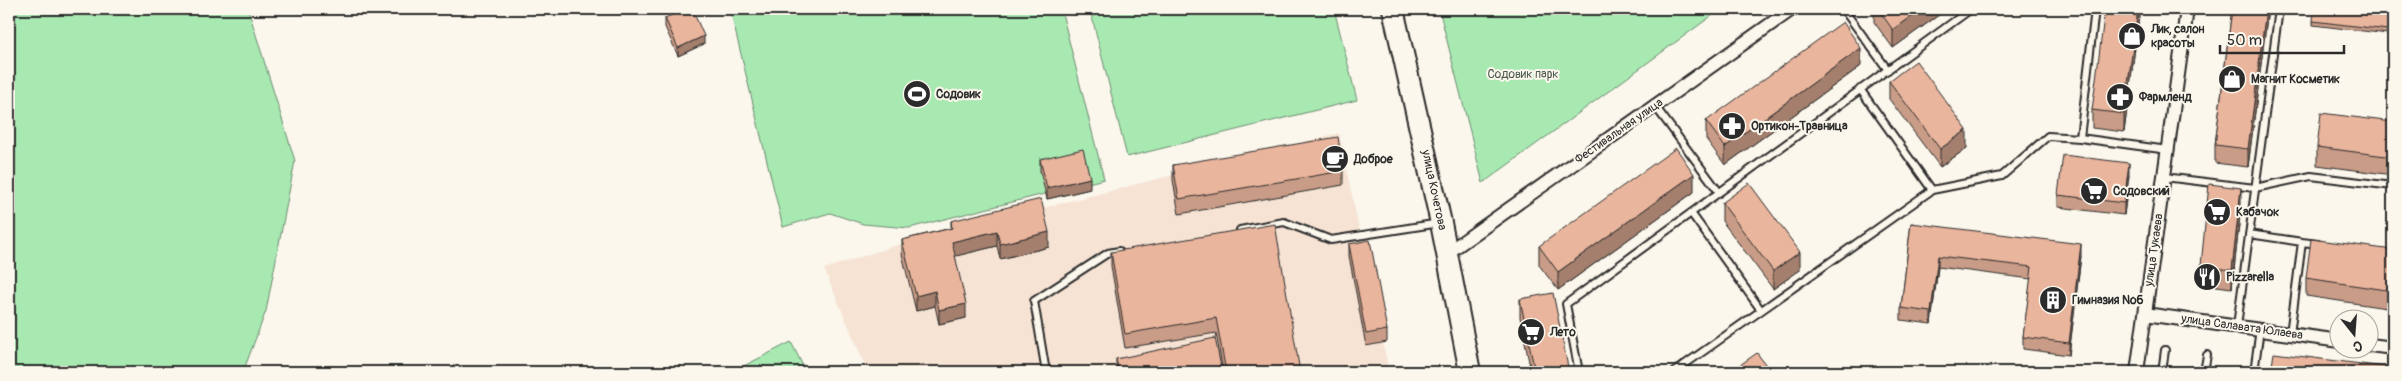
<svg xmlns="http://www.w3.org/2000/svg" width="2402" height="381" font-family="Pangolin,sans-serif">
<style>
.built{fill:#f6e3d4}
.green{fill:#a8e9b2;stroke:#6a8a6e}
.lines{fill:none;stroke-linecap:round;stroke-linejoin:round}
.service-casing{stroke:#2b2b2b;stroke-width:10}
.minor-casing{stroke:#2b2b2b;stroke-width:16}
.primary-casing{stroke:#2b2b2b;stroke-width:24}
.service{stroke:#fbf7ec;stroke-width:6}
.minor{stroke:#fbf7ec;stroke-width:12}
.primary{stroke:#fbf7ec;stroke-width:20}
.wall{fill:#c99c87;stroke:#2b2b2b}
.shaded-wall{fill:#a47f6e;stroke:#2b2b2b}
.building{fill:#eab59d;stroke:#2b2b2b}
.labels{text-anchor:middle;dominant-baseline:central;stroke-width:4;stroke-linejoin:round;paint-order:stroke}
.poi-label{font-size:12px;font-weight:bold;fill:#2b2b2b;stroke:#fbf7ec;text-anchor:start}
.park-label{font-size:12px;fill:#4a5a4d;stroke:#fbf7ec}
.street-label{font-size:12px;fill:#2b2b2b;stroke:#fbf7ec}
</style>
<rect width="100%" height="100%" fill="#fbf7ec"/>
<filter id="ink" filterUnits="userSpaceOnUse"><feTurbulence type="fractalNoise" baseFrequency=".02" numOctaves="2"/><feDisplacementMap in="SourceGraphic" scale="10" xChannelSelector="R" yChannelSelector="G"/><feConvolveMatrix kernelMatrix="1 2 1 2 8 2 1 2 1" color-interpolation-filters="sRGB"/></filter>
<g filter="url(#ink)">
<!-- built -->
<path class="built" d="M1339 133 1389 372H868L824 269 897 245Z"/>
<!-- green -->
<path class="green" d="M9 9H248L295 161 266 311 243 372H9Z
M730 9H1061L1104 179 909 228 863 224 830 213 783 227Z
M1090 9H1334L1357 100 1127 157Z
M1439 9H1721L1483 183Z
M791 342 806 372H732Z"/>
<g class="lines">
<!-- service casing -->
<g class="service-casing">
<path id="service" d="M1843 9 1888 70
M2095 9 2080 138 2168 150
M1860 89 1932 190
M1655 106 1719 192
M2164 177 2255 188 2311 176 2393 186
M1691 213 1761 310
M1240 230 1284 222 1331 240 1440 223
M2249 234 2302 242
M2237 326 2279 9
M2290 334 2302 242 2318 244
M1046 372 1034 301 1108 253 1119 251
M1579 372 1566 304 1971 9
M1674 372 1932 190 2002 176 2048 136 2080 138
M2162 372 2165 350
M2204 372 2207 355
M2254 372 2260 329"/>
</g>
<!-- minor casing -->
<g class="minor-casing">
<path id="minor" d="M1447 253 1792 9
M2145 314 2340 341
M2370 345 2393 348
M2137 372 2187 9"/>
</g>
<!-- primary casing -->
<g class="primary-casing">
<path id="primary" d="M1393 9 1441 223 1470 372"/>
</g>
<!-- service -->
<use href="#service" class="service"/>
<!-- minor -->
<use href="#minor" class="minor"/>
<!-- primary -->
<use href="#primary" class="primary"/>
</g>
<!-- wall -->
<path class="wall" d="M1874 9H1947L1893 48 1874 22Z
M2140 9 2124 132 2092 128V110Z
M2232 9H2268L2248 167 2215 163V145Z
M2393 9V22H2389L2388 34 2313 25V21L2390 11Z
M665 18 704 44 678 56 665 27Z
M1861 66 1725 165 1706 139V121Z
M1889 81 1967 148 1940 167 1889 99Z
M2393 122V175L2317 165V147Z
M1040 159 1090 189 1047 199 1040 171Z
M1173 165 1343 171V185L1179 214 1173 180Z
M2129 175 2124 215 2058 207V195Z
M1694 192 1558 290 1539 265V246Z
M1722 203 1800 270 1773 289 1722 221Z
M2241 206 2232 288 2201 284V266Z
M951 221 1049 247 1000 259 997 246 955 256 966 318 939 324 935 306 916 311 902 254V240L951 228Z
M1911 223 2081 256 2069 355 2023 349V337L2031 279 1938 267 1931 324 1901 320V308Z
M1349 244 1387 330V342L1366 346 1349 256Z
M2393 250V309L2306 296V278Z
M1111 252 1300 372H1223L1216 333 1125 348 1111 266Z
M1520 299 1569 372H1531L1520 317Z
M1116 359 1222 372H1116Z"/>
<!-- shaded-wall -->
<path class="shaded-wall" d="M515 9H523L515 12Z
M1922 9H1947L1893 48V30Z
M2138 9H2140L2124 132V114Z
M2266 9H2268L2248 167V149Z
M704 36V44L678 56V48Z
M1861 48V66L1725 165V147Z
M1967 130V148L1940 167V149Z
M2129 163V175L2124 215V203Z
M1694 174V192L1558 290V272Z
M1090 178V189L1047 199V188Z
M2241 188V206L2232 288V270Z
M997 231V246L952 257V242Z
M1049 232V247L1000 259V244Z
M2081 244V256L2069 355V343Z
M1800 252V270L1773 289V271Z
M1938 256V267L1931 324V312Z
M935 291V306L916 311V296Z
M966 304V318L939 324V310Z"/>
<!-- building -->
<path class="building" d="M686 9H692L704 36 678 48 665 18Z
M1878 9H1922L1893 30Z
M2105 9H2138L2124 114 2092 110Z
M2232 9H2266L2248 149 2215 145Z
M2314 9H2374L2390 11 2391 9H2393V18L2389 17 2388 30 2313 21Z
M1843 22 1861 48 1725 147 1706 121Z
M1916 61 1967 130 1940 149 1889 81Z
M2321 113 2393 122V157L2317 147Z
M1338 137 1343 171 1179 199 1173 165Z
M1676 148 1694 174 1558 272 1539 246Z
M1083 149 1090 178 1047 188 1040 159Z
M2063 155 2129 163 2124 203 2058 195Z
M1749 183 1800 252 1773 271 1722 203Z
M2209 184 2241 188 2232 270 2201 266Z
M1041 199 1049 232 1000 244 997 231 952 242 966 304 939 310 935 291 916 296 902 240 952 228 951 221Z
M1911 223 2081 244 2069 343 2023 337 2032 267 1938 256 1931 312 1901 308Z
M1275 224 1300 372H1226L1216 318 1125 334 1111 252Z
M2311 239 2393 250V291L2306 278Z
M1370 240 1387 330 1366 334 1349 244Z
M1553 293 1569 372H1535L1520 299Z
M1215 338 1222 372H1119L1116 359Z
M1757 353 1771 372H1730Z
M2274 353 2393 368V372H2271Z"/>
</g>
<!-- icons -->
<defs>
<g id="shop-disc" transform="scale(1.4375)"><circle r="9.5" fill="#2b2b2b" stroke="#fbf7ec"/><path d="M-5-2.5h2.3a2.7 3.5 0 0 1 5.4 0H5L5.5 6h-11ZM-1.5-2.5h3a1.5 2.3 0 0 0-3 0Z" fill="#fff"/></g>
<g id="stadium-disc" transform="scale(1.4375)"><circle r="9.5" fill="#2b2b2b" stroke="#fbf7ec"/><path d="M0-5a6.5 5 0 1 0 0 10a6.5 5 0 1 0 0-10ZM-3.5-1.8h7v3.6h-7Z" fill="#fff"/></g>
<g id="pharmacy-disc" transform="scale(1.4375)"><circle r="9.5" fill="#2b2b2b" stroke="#fbf7ec"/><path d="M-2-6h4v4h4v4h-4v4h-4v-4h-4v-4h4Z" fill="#fff"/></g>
<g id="cafe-disc" transform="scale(1.4375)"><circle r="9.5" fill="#2b2b2b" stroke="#fbf7ec"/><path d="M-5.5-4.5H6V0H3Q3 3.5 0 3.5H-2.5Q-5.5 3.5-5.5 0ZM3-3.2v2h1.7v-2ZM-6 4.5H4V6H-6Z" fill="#fff"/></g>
<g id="supermarket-disc" transform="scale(1.4375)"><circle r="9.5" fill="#2b2b2b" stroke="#fbf7ec"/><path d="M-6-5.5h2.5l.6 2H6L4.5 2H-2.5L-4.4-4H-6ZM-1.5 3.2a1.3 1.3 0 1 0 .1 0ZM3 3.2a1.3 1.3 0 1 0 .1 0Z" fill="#fff"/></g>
<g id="restaurant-disc" transform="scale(1.4375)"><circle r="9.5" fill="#2b2b2b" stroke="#fbf7ec"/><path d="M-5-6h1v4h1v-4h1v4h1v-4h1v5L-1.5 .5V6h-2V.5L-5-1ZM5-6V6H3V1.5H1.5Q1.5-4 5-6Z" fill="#fff"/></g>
<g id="building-disc" transform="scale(1.4375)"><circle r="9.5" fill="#2b2b2b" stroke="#fbf7ec"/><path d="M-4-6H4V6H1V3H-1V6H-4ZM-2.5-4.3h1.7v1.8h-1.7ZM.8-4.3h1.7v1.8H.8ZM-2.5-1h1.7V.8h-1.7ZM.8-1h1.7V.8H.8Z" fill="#fff"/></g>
</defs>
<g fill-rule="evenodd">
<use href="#shop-disc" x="2132" y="36"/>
<use href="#shop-disc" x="2232" y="79"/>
<use href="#stadium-disc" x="917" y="94"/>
<use href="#pharmacy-disc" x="2120" y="97"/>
<use href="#pharmacy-disc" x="1732" y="126"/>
<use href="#cafe-disc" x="1335" y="159"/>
<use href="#supermarket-disc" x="2094" y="191"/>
<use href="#supermarket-disc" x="2217" y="212"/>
<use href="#restaurant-disc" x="2207" y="277"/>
<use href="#building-disc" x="2053" y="300"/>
<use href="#supermarket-disc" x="1531" y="332"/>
</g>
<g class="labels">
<!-- poi labels -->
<g class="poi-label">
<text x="2151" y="29">Лик, салон<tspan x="2151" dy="14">красоты</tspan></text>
<text x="2251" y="79">Магнит Косметик</text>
<text x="936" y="94">Содовик</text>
<text x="2139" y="97">Фармленд</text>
<text x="1751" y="126">Ортикон-Травница</text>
<text x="1354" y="159">Доброе</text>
<text x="2113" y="191">Содовский</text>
<text x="2236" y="212">Кабачок</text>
<text x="2226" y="277">Pizzarella</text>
<text x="2072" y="300">Гимназия №6</text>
<text x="1550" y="332">Лето</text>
</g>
<!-- park labels -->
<g class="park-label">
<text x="1523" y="74">Содовик парк</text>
</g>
<!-- street labels -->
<g class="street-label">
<text transform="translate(1619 131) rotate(-35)">Фестивальная улица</text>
<text transform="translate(1434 190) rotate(78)">улица Кочетова</text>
<text transform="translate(2154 250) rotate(-82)">улица Тукаева</text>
<text transform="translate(2242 327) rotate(8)">улица Салавата Юлаева</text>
</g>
</g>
<!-- margin -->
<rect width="2402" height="381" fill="none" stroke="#fbf7ec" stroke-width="30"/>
<rect x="15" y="15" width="2372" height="351" fill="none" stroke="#2b2b2b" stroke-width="2" filter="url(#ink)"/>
<!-- north arrow -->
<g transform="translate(2354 334) rotate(163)"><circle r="24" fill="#fbf7ec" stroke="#a8a59f"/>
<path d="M0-4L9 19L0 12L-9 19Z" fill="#2b2b2b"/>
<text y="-8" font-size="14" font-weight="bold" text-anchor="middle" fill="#2b2b2b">С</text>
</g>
<!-- scale -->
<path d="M2220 45v8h124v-8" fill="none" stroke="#2b2b2b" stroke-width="2.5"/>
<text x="2227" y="45" font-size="15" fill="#2b2b2b" stroke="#fbf7ec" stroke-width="4" paint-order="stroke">50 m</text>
</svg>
